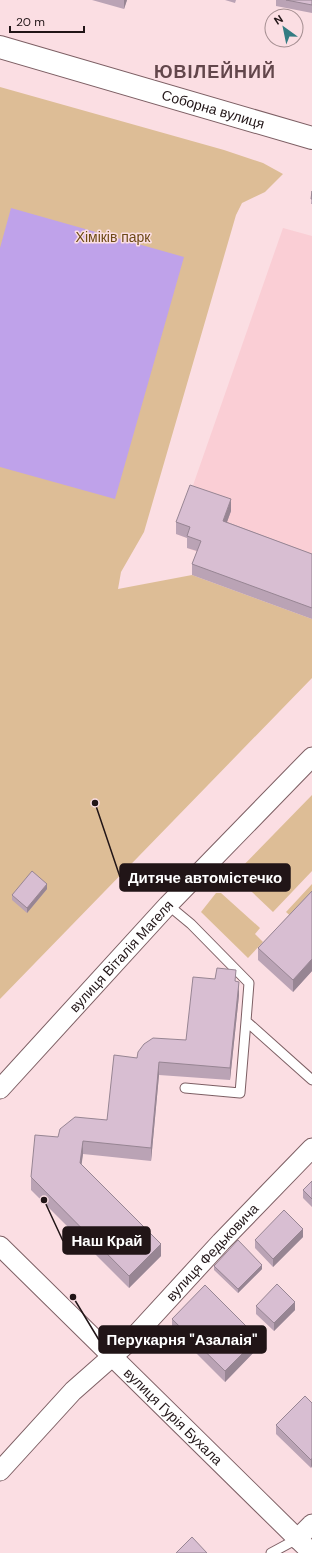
<svg xmlns="http://www.w3.org/2000/svg" width="312" height="1553" font-family="'DM Sans',sans-serif">
<style>
.built{fill:#faced5}
.green{fill:#ddbd96}
.water{fill:#bfa2ea}
.lines{fill:none;stroke-linecap:round;stroke-linejoin:round}
.service-casing{stroke:#7d5f64;stroke-width:11}
.minor-casing{stroke:#7d5f64;stroke-width:21}
.primary-casing{stroke:#7d5f64;stroke-width:24}
.service{stroke:#fff;stroke-width:9}
.minor{stroke:#fff;stroke-width:19}
.primary{stroke:#fff;stroke-width:22}
.wall{fill:#baa3b5}
.shaded-wall{fill:#978593}
.building{fill:#d8bed2;stroke:#978593}
.labels{text-anchor:middle;dominant-baseline:central;stroke-width:3;stroke-linejoin:round;paint-order:stroke}
.street-label{font-size:14px;fill:#211517;stroke:#fbdee3}
.park-label{font-size:14px;fill:#6d4a16;stroke:#fbdee3}
.district-label{font-size:18px;font-weight:bold;letter-spacing:1px;fill:#62464b;stroke:#fbdee3}
.leader{fill:none;stroke:#211517;stroke-width:1.5}
.callout-dot{fill:#211517;stroke:#fbdee3;stroke-width:1.5}
.callout{fill:#211517;stroke:#211517;stroke-width:1.5}
.callout-label{font-size:15px;text-anchor:middle;font-weight:bold;fill:#fff}
</style>
<rect width="100%" height="100%" fill="#fbdee3"/>
<!-- built -->
<path class="built" d="M283 228 312 236V619L192 575 200 553 187 548 190 539 176 534Z"/>
<!-- green -->
<path class="green" d="M0 87 224 150 263 163 283 174 265 192 242 203 236 215 144 532 121 572 118 589 192 575 312 619V678L0 999Z
M312 795V871L273 912 234 875Z
M312 884V902L295 920 286 912Z
M216 893H221L260 928 255 934 263 942 248 958 201 912Z"/>
<!-- water -->
<path class="water" d="M11 208 184 257 115 499 0 467V248Z"/>
<g class="lines">
<!-- service casing -->
<g class="service-casing">
<path id="service" d="M168 905 191 924 249 983 246 1021 312 1080
M185 1088 240 1093 246 1021
M271 1553 297 1539"/>
</g>
<!-- minor casing -->
<g class="minor-casing">
<g id="minor">
<path id="s1" d="M0 1089 168 905 312 757"/>
<path id="s2" d="M0 1246 312 1553"/>
<path id="s3" d="M0 1471 73 1391 132 1339 221 1242 312 1148"/>
<path d="M297 1539 312 1524"/>
</g>
</g>
<!-- primary casing -->
<g class="primary-casing">
<g id="primary">
<path id="s4" d="M0 47 312 138"/>
</g>
</g>
<!-- service -->
<use href="#service" class="service"/>
<!-- minor -->
<use href="#minor" class="minor"/>
<!-- primary -->
<use href="#primary" class="primary"/>
</g>
<!-- wall -->
<path class="wall" d="M92 0H127L124 9Z
M225 0H236L235 3Z
M276 0H312V13L276 6Z
M312 191V204H311Z
M231 511 227 522 312 554V619L192 575V564L197 551 187 548V538L176 534V522Z
M47 889 27 913 12 900V895Z
M312 891V971L293 992 258 960V948Z
M236 981 239 995 230 1080 159 1075 151 1161 83 1154 81 1164 161 1256 129 1288 31 1190V1177L58 1137 107 1120 137 1058 186 1040Z
M312 1181V1207L303 1198V1190Z
M303 1237 273 1267 255 1248V1240Z
M214 1266 262 1269 238 1293 214 1270Z
M256 1306 295 1310 274 1331 256 1314Z
M172 1319 258 1348 225 1382 172 1329Z
M312 1403V1466L311 1468 276 1434V1425Z"/>
<!-- shaded-wall -->
<path class="shaded-wall" d="M124 0H127L124 9Z
M231 499V511L223 533V521Z
M47 884V889L27 913V908Z
M312 959V971L293 992V980Z
M239 982V995L230 1080V1068Z
M159 1062V1075L151 1161V1148Z
M83 1141V1154L80 1176V1163Z
M303 1229V1237L273 1267V1259Z
M161 1244V1256L129 1288V1276Z
M262 1265V1269L238 1293V1289Z
M295 1302V1310L274 1331V1323Z
M258 1338V1348L225 1382V1371Z
M312 1458V1466L311 1468V1460Z"/>
<!-- building -->
<path class="building" d="M286 0H312V5Z
M312 191V199H311Z
M190 485 231 499 223 521 312 554V608L192 564 201 541 187 536 190 527 176 522Z
M32 871 47 884 27 908 12 895Z
M312 891V959L293 980 258 948Z
M217 968 236 970 235 981 239 982 230 1068 159 1062 151 1148 83 1141 80 1163 161 1244 129 1276 31 1177 35 1135 58 1137 60 1129 75 1117 107 1120 114 1055 137 1058 138 1052 144 1044 153 1038 186 1040 193 977 215 979Z
M312 1181V1199L303 1190Z
M284 1210 303 1229 273 1259 255 1240Z
M238 1240 262 1265 238 1289 214 1266Z
M277 1284 295 1302 274 1323 256 1306Z
M205 1285 258 1338 225 1371 172 1319Z
M305 1396 312 1403V1458L311 1460 276 1425Z
M192 1537 207 1553H176Z"/>
<g class="labels">
<!-- street labels -->
<g class="street-label">
<text stroke="none"><textPath href="#s4" startOffset="222">Соборна вулиця</textPath></text>
<text stroke="none"><textPath href="#s1" startOffset="180">вулиця Віталія Магеля</textPath></text>
<text stroke="none"><textPath href="#s3" startOffset="305">вулиця Федьковича</textPath></text>
<text stroke="none"><textPath href="#s2" startOffset="243">вулиця Гурія Бухала</textPath></text>
</g>
<!-- park labels -->
<g class="park-label">
<text x="113" y="237">Хіміків парк</text>
</g>
<!-- district labels -->
<g class="district-label">
<text x="215" y="72">ЮВІЛЕЙНИЙ</text>
</g>
</g>
<!-- callouts -->
<path class="leader" d="M95 803L120 877M44 1200L63 1241M73 1297L99 1340"/>
<g class="callout-dot">
<circle cx="95" cy="803" r="4"/>
<circle cx="44" cy="1200" r="4"/>
<circle cx="73" cy="1297" r="4"/>
</g>
<g class="callout">
<rect x="120" y="864" width="170" height="27" rx="4"/>
<rect x="63" y="1227" width="87" height="27" rx="4"/>
<rect x="99" y="1326" width="167" height="27" rx="4"/>
</g>
<g class="callout-label">
<text x="205" y="883">Дитяче автомістечко</text>
<text x="107" y="1246">Наш Край</text>
<text x="182" y="1345">Перукарня "Азалаія"</text>
</g>
<!-- north arrow -->
<g transform="translate(284 28) rotate(327)"><circle r="19" fill="#fbdee3" stroke="#a48e91"/>
<path d="M0-3L7 15L0 10L-7 15Z" fill="#347c83"/>
<text y="-6" font-size="11" font-weight="bold" text-anchor="middle" fill="#211517">N</text>
</g>
<!-- scale -->
<path d="M10 26v6h74v-6" fill="none" stroke="#211517" stroke-width="2"/>
<text x="16" y="26" font-size="12" fill="#211517" stroke="#fbdee3" stroke-width="3" paint-order="stroke">20 m</text>
</svg>
